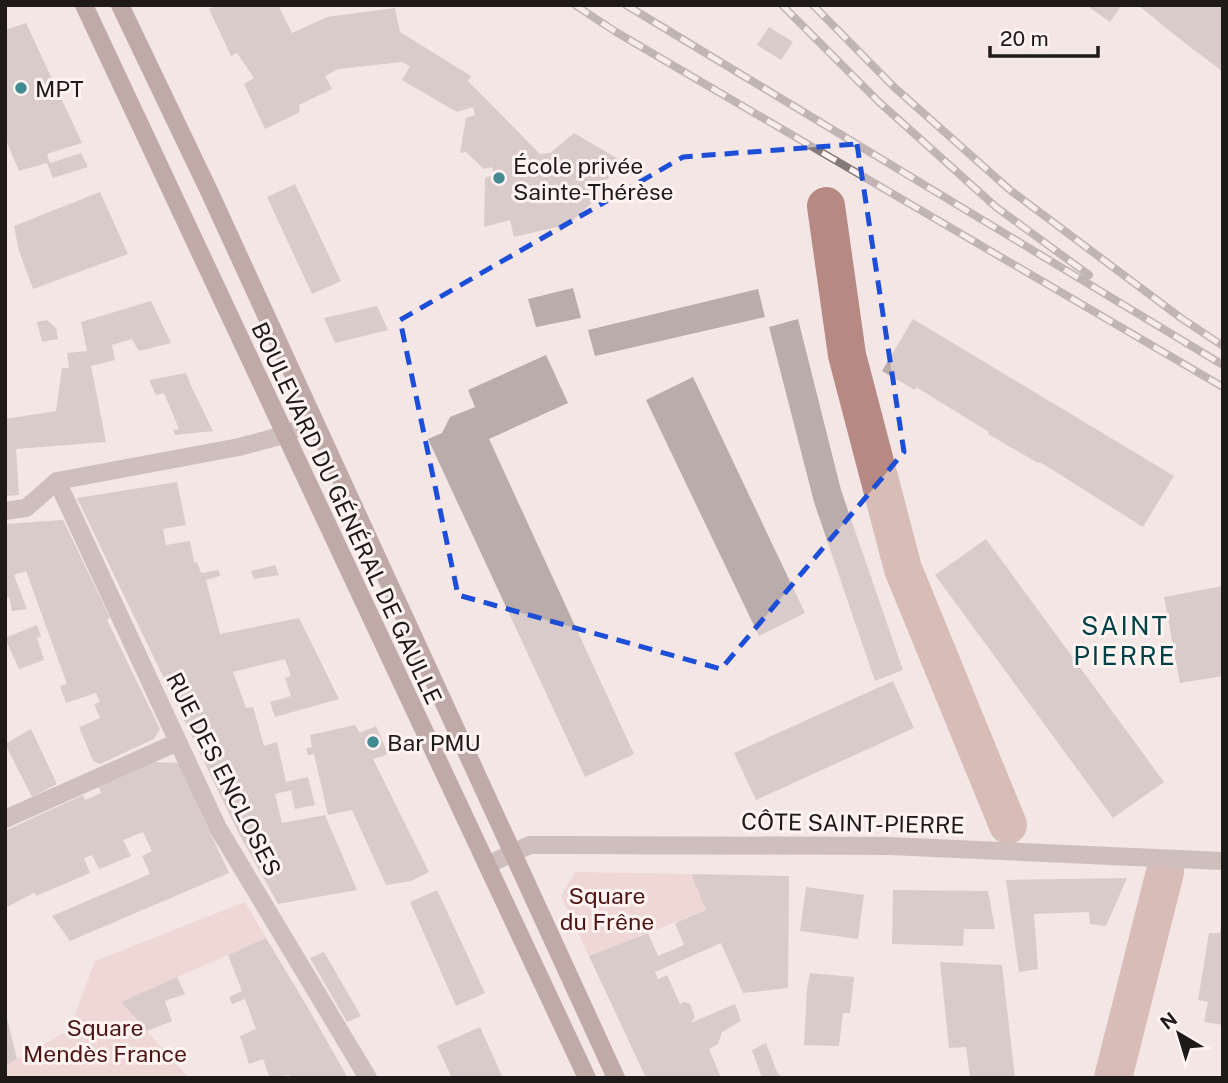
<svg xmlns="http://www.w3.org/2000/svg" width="1228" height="1083" font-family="'Public Sans',sans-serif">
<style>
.green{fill:#e9c6c2}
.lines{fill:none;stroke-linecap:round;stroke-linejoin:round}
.canal{stroke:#b68984;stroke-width:38}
.building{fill:#b9acaa}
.street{stroke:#a38f8c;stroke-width:18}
.secondary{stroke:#806360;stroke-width:18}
.rail-casing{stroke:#837a79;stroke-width:8}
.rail{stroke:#fff4f2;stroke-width:5;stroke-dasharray:16;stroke-linecap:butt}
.marked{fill:none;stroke:#1d4ed8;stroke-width:5;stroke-dasharray:14 9;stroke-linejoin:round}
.poi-dot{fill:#438a93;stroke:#fff4f2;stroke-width:2.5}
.labels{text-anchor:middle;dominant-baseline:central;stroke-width:6;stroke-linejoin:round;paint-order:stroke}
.poi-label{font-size:23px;fill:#1e1a19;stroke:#fff4f2;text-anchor:start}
.street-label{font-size:23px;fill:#1e1a19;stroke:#fff4f2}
.park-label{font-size:23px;fill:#4c1412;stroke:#fff4f2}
.quarter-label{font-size:26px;letter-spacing:2px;fill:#004148;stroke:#fff4f2}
</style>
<rect width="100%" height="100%" fill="#f3e6e4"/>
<!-- green -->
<path class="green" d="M575 872 691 874 706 910 589 956 561 896Z
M245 902 266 938 121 1002 189 1078H5V1066L69 1030 95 961Z"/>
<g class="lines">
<!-- canal -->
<path class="canal" d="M826 206 847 355 903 569 1008 825
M1113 1078 1165 872"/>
</g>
<!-- building -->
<path class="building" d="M217 5H278L292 33 327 17 395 8 400 32 471 76 468 81 540 154 550 153 574 133 625 163 592 193 597 198 561 231 557 227 514 237 510 220 484 227 485 178 494 175 492 167 484 169 466 152 460 153 466 118 475 115 473 107 457 112 402 80 410 66 402 62 338 69 325 76 332 89 299 105 300 112 265 129 244 84 254 78 237 53 231 56 209 9Z
M1086 5H1122L1110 22Z
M1138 5H1223V72L1176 36Z
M26 23 82 143 47 154 50 163 81 153 88 167 53 178 47 163 19 171 5 138V30Z
M769 27 793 42 781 60 757 45Z
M295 184 341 281 312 294 267 197Z
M100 192 128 254 33 289 19 251 14 226Z
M573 288 581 318 536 327 528 299Z
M758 289 765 317 595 356 588 330Z
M151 301 171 343 139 351 132 339 112 345 115 360 91 366 106 442 16 449 19 495 5 496V419L56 411 62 368H69L67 353 87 351 81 322Z
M377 306 388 330 335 343 324 318Z
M798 319 841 490 903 670 875 681 814 502 769 327Z
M913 319 1174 476 1143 527 1040 462 1038 463 988 434 989 432 916 387 915 390 882 371Z
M47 320 56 328 58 339 42 342 37 322Z
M546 355 568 403 489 439 634 754 585 777 428 439 442 433 450 417 475 407 468 390Z
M186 373 192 388 213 431 175 435 173 430 179 429 164 393 156 395 149 380Z
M693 377 805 613 759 636 646 400Z
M177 482 186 525 163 529 166 545 190 541 194 562H197L201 573 219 570 220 576 206 580 220 634 299 618 339 699 275 717 270 702 291 696 285 678 291 676 285 659 233 672 246 708 253 707 264 746 277 742 286 782 308 777 315 805 295 809 291 790 275 794 282 823 325 815 357 890 278 904 238 832 77 498Z
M63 520 110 618 107 620 160 729 154 739 100 764 93 761 79 727 100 718 94 704 100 702 96 693 66 703 60 686 67 684 26 571 14 575 27 609 12 611 9 597H5V524Z
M986 539 1164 782 1113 818 935 575Z
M275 565 279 575 254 579 251 571Z
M1223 586V676L1180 683 1164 597Z
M37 625 41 636 37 638 44 660 19 669 5 638Z
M893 681 914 728 756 800 734 753Z
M355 725 360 733 376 726 388 754 373 759 429 872 411 881 386 885 352 810 328 815 314 754 308 755 306 748 312 747 310 735Z
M31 729 57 784 32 797 5 744Z
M155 762 180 763 203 808 199 809 229 873 70 941 52 916 150 874 142 856 152 851 143 832 123 840 131 856 99 869 92 855 84 858 90 873 36 896 34 893 5 908V831L83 795 85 800 101 793 99 787Z
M691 874 789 876 788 988 743 993 721 943 655 972 658 979 667 975 680 1004 684 1002 690 1004 695 1017 691 1023 735 1004 741 1021 722 1032 718 1044 709 1049 721 1078H646L589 956 648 933 658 956 684 945 675 923 706 910Z
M1127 878 1106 926 1090 924 1089 912 1034 914 1038 969 1019 972 1006 880Z
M806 887 864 895 858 939 800 931Z
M437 890 485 993 456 1006 410 902Z
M893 890 988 891 995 929H964L963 946 892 944Z
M1221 924H1223V1025L1204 1022 1208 1002 1198 1000 1209 933H1220Z
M266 938 308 1008 348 1078H290L289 1075 270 1078 263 1059 249 1064 240 1036 256 1029 245 999 232 1004 229 997 242 991 228 955Z
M324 952 361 1016 347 1022 310 958Z
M940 962 1002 965 1015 1078H970L966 1047 949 1048Z
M810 973 854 977 850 1013H843L839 1046 804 1045 807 989Z
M177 977 185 994 165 1001 172 1021 147 1031 121 1002Z
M6 1014 17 1059 5 1066V1015Z
M480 1027 503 1078H452L437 1046Z
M766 1043 777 1072 781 1077 762 1078 752 1050Z"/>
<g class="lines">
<!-- street -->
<path class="street" d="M57 481 218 828 368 1078
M5 511 26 508 57 481 239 447 284 435 313 421
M5 819 178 742
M487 865 530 845H553L889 846 1223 861"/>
<!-- secondary -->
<path class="secondary" d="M84 5 587 1078
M120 5 209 191 616 1078"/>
<!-- rail casing -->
<g class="rail-casing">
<path id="rail" d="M575 5 616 32 1223 387
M626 5 1223 365
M782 5 879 102 996 207 1089 275
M813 5 894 87 1010 190 1181 318 1223 346"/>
</g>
<!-- rail -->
<use href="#rail" class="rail"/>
</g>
<!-- marked area -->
<path d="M0 0H1228V1083H0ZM857 144 904 452 721 669 458 595 400 320 683 157Z" fill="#f3e6e4" fill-opacity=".55" fill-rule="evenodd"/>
<path class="marked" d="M857 144 904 452 721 669 458 595 400 320 683 157Z"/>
<!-- markers -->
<g class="poi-dot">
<circle cx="21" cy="88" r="7"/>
<circle cx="499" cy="178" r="7"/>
<circle cx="373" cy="742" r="7"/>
</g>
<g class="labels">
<!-- poi labels -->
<g class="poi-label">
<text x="35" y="88">MPT</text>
<text x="513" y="165">École privée<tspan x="513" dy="26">Sainte-Thérèse</tspan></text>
<text x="387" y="742">Bar PMU</text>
</g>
<!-- street labels -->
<g class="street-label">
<text transform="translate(347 513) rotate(65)">BOULEVARD DU GÉNÉRAL DE GAULLE</text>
<text transform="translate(224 774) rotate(63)">RUE DES ENCLOSES</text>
<text transform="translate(853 823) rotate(1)">CÔTE SAINT-PIERRE</text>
</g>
<!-- park labels -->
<g class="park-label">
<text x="607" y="895">Square<tspan x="607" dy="26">du Frêne</tspan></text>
<text x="105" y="1027">Square<tspan x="105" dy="26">Mendès France</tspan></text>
</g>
<!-- quarter labels -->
<g class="quarter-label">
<text x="1125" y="625">SAINT<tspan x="1125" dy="30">PIERRE</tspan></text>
</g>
</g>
<!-- border -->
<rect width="1228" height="1083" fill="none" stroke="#1e1a19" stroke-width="14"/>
<!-- north arrow -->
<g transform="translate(1179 1034) rotate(322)" stroke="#fff4f2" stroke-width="5" paint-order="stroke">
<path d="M0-5L12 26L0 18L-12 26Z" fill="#1e1a19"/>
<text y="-10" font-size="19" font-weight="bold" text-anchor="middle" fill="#1e1a19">N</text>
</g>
<!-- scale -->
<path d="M990 46v10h108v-10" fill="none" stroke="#1e1a19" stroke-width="3.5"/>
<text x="1000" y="46" font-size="21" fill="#1e1a19" stroke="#fff4f2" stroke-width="5" paint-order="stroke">20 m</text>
</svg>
